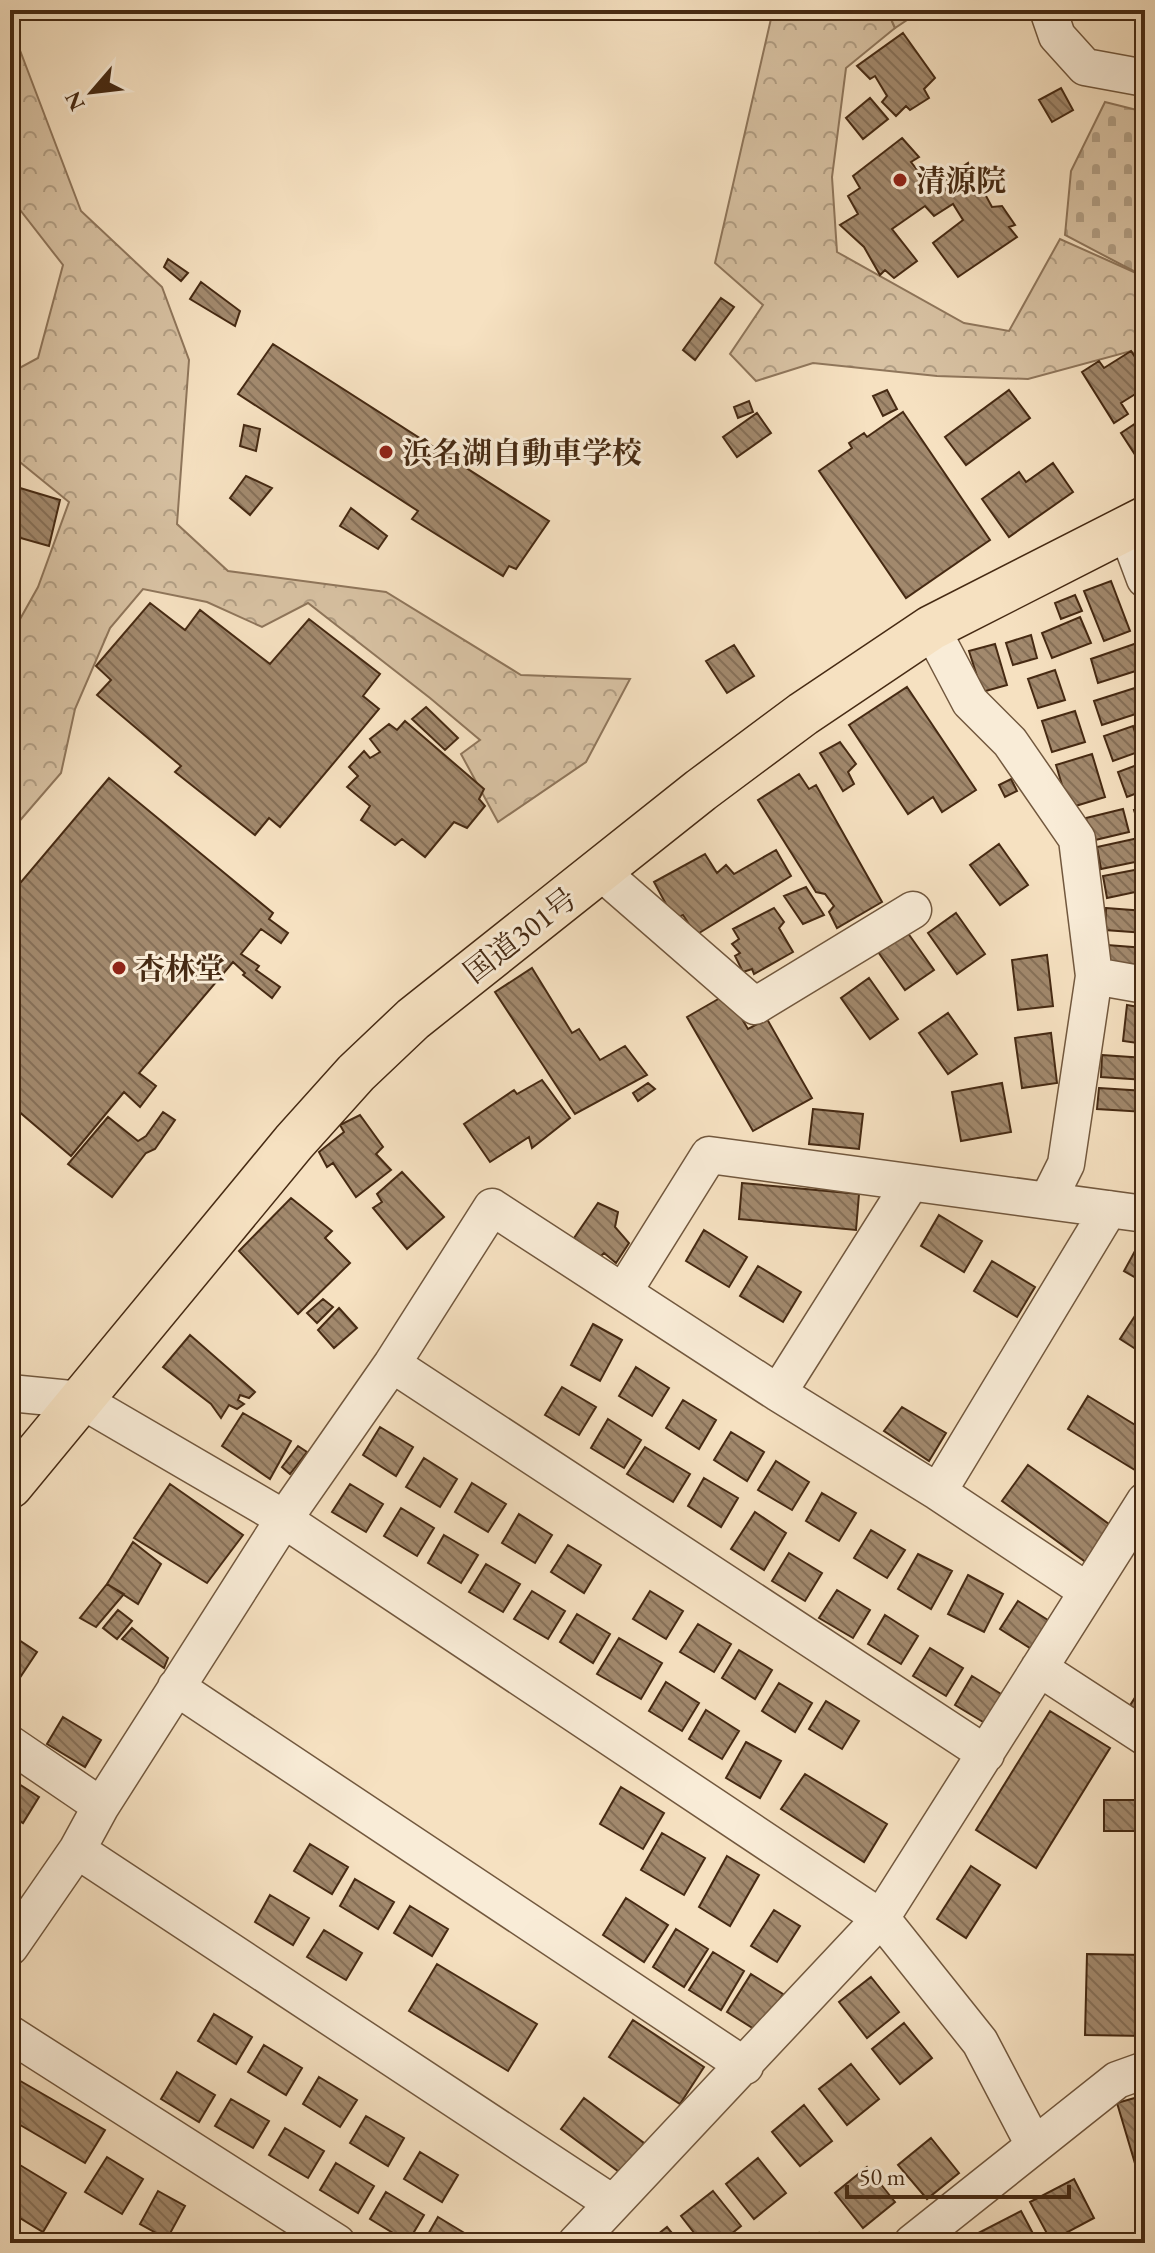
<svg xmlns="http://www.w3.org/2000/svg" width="1155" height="2253" font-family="'EB Garamond','Noto Serif JP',serif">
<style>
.forest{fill:url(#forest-crowns);stroke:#8f765b;stroke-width:2}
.cemetery{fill:url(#cemetery-stones);stroke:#8f765b;stroke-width:2}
.building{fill:url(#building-back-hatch);stroke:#462a13;stroke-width:2}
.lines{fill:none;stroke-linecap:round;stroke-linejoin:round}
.minor-casing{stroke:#72583e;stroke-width:39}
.highway-casing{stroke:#462a13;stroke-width:47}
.minor{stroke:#f9ecd7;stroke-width:36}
.highway{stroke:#f6e1c1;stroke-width:44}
.poi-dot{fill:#8f2418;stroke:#f9ecd7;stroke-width:3}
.labels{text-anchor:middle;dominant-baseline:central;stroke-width:6;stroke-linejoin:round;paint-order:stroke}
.poi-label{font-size:30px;font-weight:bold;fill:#462a13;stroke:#f9ecd7;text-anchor:start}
.street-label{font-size:30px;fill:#462a13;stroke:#f9ecd7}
</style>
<defs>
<pattern id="forest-crowns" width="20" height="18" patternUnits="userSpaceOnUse" patternTransform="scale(2)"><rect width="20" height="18" fill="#d8c2a3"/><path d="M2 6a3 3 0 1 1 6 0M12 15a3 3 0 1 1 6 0" fill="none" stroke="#b19e84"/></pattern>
<pattern id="cemetery-stones" width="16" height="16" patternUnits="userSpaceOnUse" patternTransform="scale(2)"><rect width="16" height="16" fill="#d8c2a3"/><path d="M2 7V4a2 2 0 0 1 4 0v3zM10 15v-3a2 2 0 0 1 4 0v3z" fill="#b19e84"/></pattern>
<pattern id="building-back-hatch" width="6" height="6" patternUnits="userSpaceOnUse" patternTransform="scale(2)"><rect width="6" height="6" fill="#a2896d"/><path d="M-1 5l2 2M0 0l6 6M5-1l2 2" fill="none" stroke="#867058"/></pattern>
</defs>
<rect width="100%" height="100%" fill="#f6e1c1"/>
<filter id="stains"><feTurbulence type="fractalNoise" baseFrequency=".0025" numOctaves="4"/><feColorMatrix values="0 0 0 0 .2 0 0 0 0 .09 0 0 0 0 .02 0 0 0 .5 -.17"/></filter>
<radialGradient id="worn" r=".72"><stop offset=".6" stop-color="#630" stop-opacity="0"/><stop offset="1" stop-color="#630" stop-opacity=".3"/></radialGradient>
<!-- forest -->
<path class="forest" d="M773 10H887L895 28 846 68 832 177 837 252 964 323 1009 331 1060 239 1145 277V363L1131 351 1028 379 937 376 813 363 756 381 730 354 763 305 715 263Z
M10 24 81 211 162 287 189 360 177 524 228 571 386 592 521 675 630 679 586 762 498 822 461 754 480 740 430 698 308 603 262 627 207 602 143 589 110 628 75 709 61 773 10 832V637L38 587 69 502 10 454V373L38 358 63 265 10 197Z"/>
<!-- cemetery -->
<path class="cemetery" d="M887 10H922L895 28Z
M1105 102 1145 112V277L1065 235 1071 171Z"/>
<!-- building -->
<path class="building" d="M903 33 935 78 924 89 929 98 910 110 906 106 896 116 882 102 887 96 875 76 870 79 857 66Z
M1061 88 1073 110 1052 122 1039 100Z
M870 98 888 119 863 139 846 118Z
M902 138 919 157 911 162 932 189 968 163 970 170 976 167 986 178 980 185 992 207 1002 206 1015 225 1009 227 1017 237 958 277 933 243 963 220 953 204 934 216 925 206 892 229 917 261 894 278 885 270 880 275 864 247 840 225 858 214 848 196 860 188 853 176Z
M168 259 188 273 181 281 164 267Z
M201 282 240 311 235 326 190 299Z
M721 298 734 307 695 360 683 350Z
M273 344 549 521 516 569 509 566 503 576 412 519 418 511 238 394Z
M1131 351 1143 369 1145 368V388L1121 403 1128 414 1114 423 1082 372 1099 361 1104 368Z
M887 390 897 409 883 416 873 396Z
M1009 390 1030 418 966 465 945 437Z
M749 401 753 412 738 418 734 407Z
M903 412 990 540 906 598 819 471 852 448 849 443 864 433 867 437Z
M757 413 771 433 737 457 723 437Z
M1145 417V470L1121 433Z
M244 425 260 429 256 451 240 446Z
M1053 463 1073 492 1009 537 982 499 1019 472 1026 482Z
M246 476 272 488 250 515 230 498Z
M10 485 60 500 49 546 10 535Z
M351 508 387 536 378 549 340 526Z
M1111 581 1130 631 1104 641 1084 591Z
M1075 595 1082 611 1061 619 1055 603Z
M150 603 185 630 200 610 270 664 309 619 380 674 363 696 379 709 280 827 269 818 255 835 175 772 181 766 97 695 111 680 96 666Z
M1080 617 1091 643 1052 658 1042 633Z
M1031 635 1037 658 1013 665 1006 643Z
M1137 643 1145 668 1098 683 1091 659Z
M995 644 1007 685 982 692 969 651Z
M734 645 754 676 727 693 706 661Z
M1055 670 1065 700 1038 708 1028 679Z
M1141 686 1145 699V711L1102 725 1094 701Z
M907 687 976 790 942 812 933 797 908 814 849 725Z
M426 707 458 738 445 750 412 719Z
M1075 711 1085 742 1052 752 1042 721Z
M405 721 484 789 479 799 485 806 467 828 454 822 425 857 402 839 395 845 361 820 370 806 347 787 358 776 349 767 364 751 370 758 380 752 370 739 389 724 397 730Z
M1133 726 1141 751 1113 761 1104 736Z
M840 742 856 764 848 772 854 784 843 791 820 753Z
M1092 754 1105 797 1069 808 1056 765Z
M1145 762V790L1127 797 1118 772Z
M799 774 809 789 816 785 882 902 837 928 829 912 834 906 825 894 816 892 758 800Z
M109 778 273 913 269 919 288 933 281 943 261 929 241 954 259 966 256 970 280 987 272 998 243 975 245 973 233 962 139 1073 156 1086 140 1107 124 1092 71 1156 10 1104V895Z
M1011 779 1017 791 1005 797 999 785Z
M1145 807V834L1142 835 1134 810Z
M1123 809 1129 832 1091 841 1086 818Z
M1143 837 1145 860 1101 869 1097 847Z
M999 844 1028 885 1000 905 970 865Z
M776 850 791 876 696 935 683 915 674 919 654 882 705 854 717 873 726 865 734 874Z
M1145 868V890L1107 898 1103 876Z
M806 887 824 915 803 924 784 896Z
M774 908 784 922 779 928 793 952 754 974 752 969 743 972 735 956 740 953 732 944 739 939 733 929Z
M1106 908 1145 911V933L1105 930Z
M956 913 985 954 957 974 928 933Z
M905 929 934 970 905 990 876 949Z
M1107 945 1145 948V970L1106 968Z
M1047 955 1053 1006 1018 1010 1012 960Z
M532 968 572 1033 579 1029 600 1060 625 1046 647 1075 575 1114 495 992Z
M869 978 898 1019 870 1039 841 998Z
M727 994 748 1029 767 1019 812 1098 753 1131 687 1017Z
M1127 1005 1145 1008V1044L1123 1041Z
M948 1013 977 1054 948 1074 919 1033Z
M1051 1033 1057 1083 1022 1088 1015 1038Z
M1102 1055 1145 1058V1080L1101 1077Z
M542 1080 570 1118 532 1148 529 1137 490 1162 464 1124 514 1090 517 1094Z
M648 1083 655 1089 638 1101 633 1093Z
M1002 1083 1011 1132 961 1141 952 1092Z
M1099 1088 1145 1091V1112L1097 1109Z
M813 1109 863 1114 859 1149 809 1144Z
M163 1112 175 1120 155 1149 146 1153 112 1197 68 1164 108 1117 138 1141 146 1136Z
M360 1115 383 1147 376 1154 391 1170 356 1197 333 1163 327 1167 319 1152 344 1132 340 1125Z
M402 1172 444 1217 407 1249 373 1208 382 1202 377 1194Z
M742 1183 859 1194 856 1230 739 1219Z
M291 1198 332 1231 325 1238 350 1263 298 1314 239 1251Z
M598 1203 618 1212 615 1227 629 1243 616 1263 604 1253 599 1258 574 1238Z
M939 1215 982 1241 964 1272 921 1246Z
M704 1230 747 1257 729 1287 686 1261Z
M1141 1240 1145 1243V1283L1124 1271Z
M992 1261 1035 1287 1017 1317 974 1291Z
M758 1266 801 1292 783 1322 740 1296Z
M323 1299 333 1307 317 1323 307 1313Z
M339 1308 357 1328 334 1348 318 1330Z
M1140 1308 1145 1311V1355L1120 1339Z
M593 1324 622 1340 600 1381 571 1365Z
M190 1335 255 1392 249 1398 240 1395 238 1400 244 1404 237 1409 229 1405 221 1418 211 1404 163 1367Z
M636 1367 669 1388 652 1416 619 1396Z
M562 1387 596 1407 579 1435 545 1415Z
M1088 1396 1145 1431V1461L1138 1472 1068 1429Z
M683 1400 716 1420 699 1449 666 1428Z
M902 1407 946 1433 929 1461 884 1431Z
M243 1413 291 1441 270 1479 222 1446Z
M608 1419 641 1440 624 1468 591 1448Z
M380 1427 413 1447 396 1476 363 1455Z
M731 1432 764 1452 747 1481 714 1460Z
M298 1446 307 1452 290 1474 282 1467Z
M645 1447 690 1474 673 1502 627 1474Z
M424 1458 457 1479 440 1507 406 1487Z
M776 1461 809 1482 792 1510 758 1490Z
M1028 1465 1113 1527 1087 1563 1002 1501Z
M704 1478 738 1498 721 1527 688 1506Z
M472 1483 506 1504 488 1532 455 1512Z
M170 1484 243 1535 207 1583 134 1538Z
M350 1484 383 1504 366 1532 332 1512Z
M822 1493 856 1513 839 1541 806 1521Z
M401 1508 434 1528 417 1556 384 1536Z
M755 1512 786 1533 764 1570 731 1549Z
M519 1514 552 1535 535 1563 502 1543Z
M871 1530 905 1550 887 1578 854 1558Z
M444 1535 478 1555 461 1583 428 1563Z
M133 1542 161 1564 138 1604 107 1584Z
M568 1545 601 1565 584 1593 551 1572Z
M789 1553 822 1573 805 1601 772 1581Z
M918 1554 952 1571 931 1609 898 1589Z
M486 1564 520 1584 503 1612 469 1592Z
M968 1575 1003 1594 984 1632 948 1614Z
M107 1584 124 1594 96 1627 80 1618Z
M837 1590 870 1610 853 1638 819 1618Z
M532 1591 565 1611 548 1639 514 1619Z
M650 1591 683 1611 666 1639 633 1619Z
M1018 1601 1051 1622 1033 1650 1000 1629Z
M118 1610 132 1621 117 1639 103 1628Z
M577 1614 610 1634 593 1663 560 1642Z
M885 1615 918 1636 901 1664 868 1644Z
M698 1624 731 1644 714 1672 680 1652Z
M132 1628 168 1658 164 1668 122 1639Z
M10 1634 37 1652 19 1679 10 1672Z
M619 1638 662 1663 641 1699 597 1674Z
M930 1648 963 1668 946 1696 913 1676Z
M739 1650 772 1670 755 1699 722 1678Z
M972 1676 1006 1697 988 1725 955 1705Z
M666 1682 699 1703 682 1731 649 1711Z
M1145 1682V1717L1129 1707Z
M779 1683 812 1703 795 1732 762 1711Z
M826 1701 859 1721 842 1749 809 1729Z
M706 1710 739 1731 722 1759 689 1739Z
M1050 1711 1110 1748 1036 1868 976 1830Z
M63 1717 101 1740 85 1767 47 1744Z
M746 1742 781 1761 760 1798 726 1778Z
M805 1774 887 1824 864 1862 781 1809Z
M19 1784 39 1797 23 1823 10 1815 12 1804 10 1797Z
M621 1787 664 1813 643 1849 600 1824Z
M1104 1800H1145V1831H1104Z
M662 1833 705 1858 684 1895 641 1870Z
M310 1844 348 1867 332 1894 294 1871Z
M727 1856 759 1875 730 1926 699 1907Z
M971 1866 1000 1885 966 1938 937 1919Z
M355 1879 394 1902 378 1929 340 1906Z
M270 1895 309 1918 293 1945 255 1922Z
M626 1898 668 1925 644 1962 603 1935Z
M410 1906 448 1929 432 1956 394 1933Z
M774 1910 800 1926 777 1962 751 1946Z
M676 1929 708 1949 684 1987 653 1967Z
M324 1930 362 1953 346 1980 307 1957Z
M713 1952 744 1971 721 2010 689 1990Z
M1087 1954 1145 1955V2036L1085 2035Z
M437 1964 537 2024 508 2071 409 2011Z
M751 1974 783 1994 759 2032 727 2012Z
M871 1977 899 2012 867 2038 839 2002Z
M214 2014 252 2037 236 2064 198 2041Z
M633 2020 704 2067 680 2104 609 2057Z
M904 2023 932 2058 900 2084 872 2049Z
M264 2045 302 2068 286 2095 248 2072Z
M851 2064 879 2099 847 2125 819 2089Z
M177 2072 215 2095 199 2122 161 2099Z
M10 2075 105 2130 85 2163 10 2119Z
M319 2077 357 2100 340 2127 303 2104Z
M1145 2095V2186L1142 2187 1117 2103Z
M584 2098 644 2143 622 2174 561 2129Z
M231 2099 269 2121 253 2148 215 2126Z
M804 2105 832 2141 800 2166 772 2132Z
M366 2116 404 2138 388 2166 350 2143Z
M285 2128 324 2151 308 2178 269 2155Z
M931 2138 959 2173 927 2199 898 2165Z
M420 2152 458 2175 442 2202 404 2179Z
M107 2157 143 2179 122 2214 85 2192Z
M758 2158 786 2193 754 2219 726 2184Z
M10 2159 66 2193 43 2232 10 2212Z
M336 2163 374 2186 358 2213 320 2190Z
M867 2167 895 2202 863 2228 835 2193Z
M1074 2179 1094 2218 1051 2241 1030 2202Z
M158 2191 185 2206 167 2239 140 2224Z
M713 2191 741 2226 720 2243H702L681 2216Z
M386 2192 424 2215 408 2242 370 2219Z
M1021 2211 1038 2243H959Z
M438 2217 476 2240 474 2243H423Z
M667 2227 680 2243H647Z
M819 2233 827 2243H807Z"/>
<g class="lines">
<!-- minor casing -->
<g class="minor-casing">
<path id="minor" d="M1048 10 1057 36 1085 67 1145 78
M1126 528 1145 579
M931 628 970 702 1010 742 1077 839 1094 976 1066 1164 1048 1200
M601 872 755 1006 913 910
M1094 976 1145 985
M624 1291 709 1155 1145 1214
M392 1364 986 1754
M10 1393 81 1400 268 1509 881 1918 980 2042 1034 2145
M778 1393 910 1184
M938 1492 1109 1209
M1039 1668 1145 1737
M176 1687 745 2066
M10 1744 101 1806
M77 1850 612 2203
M10 1947 77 1850 101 1806 284 1519 392 1364 492 1207 778 1393 938 1492 1087 1591
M10 2034 337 2243
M576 2243 881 1918 1145 1501
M912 2243 1117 2080 1145 2070"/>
</g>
<!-- highway casing -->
<g class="highway-casing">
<path id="highway" d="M10 1486 294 1142 356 1073 413 1019 701 790 803 714 931 628 1145 519"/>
</g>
<!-- minor -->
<use href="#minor" class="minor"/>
<!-- highway -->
<use href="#highway" class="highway"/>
</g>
<!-- markers -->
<g class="poi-dot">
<circle cx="900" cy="180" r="8"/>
<circle cx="386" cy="452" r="8"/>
<circle cx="119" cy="968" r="8"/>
</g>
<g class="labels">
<!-- poi labels -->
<g class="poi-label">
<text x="916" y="180">清源院</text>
<text x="402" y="452">浜名湖自動車学校</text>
<text x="135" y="968">杏林堂</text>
</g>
<!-- street labels -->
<g class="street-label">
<text transform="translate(520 935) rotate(-38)">国道301号</text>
</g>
</g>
<!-- margin -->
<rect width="1155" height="2253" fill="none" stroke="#f6e1c1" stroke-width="40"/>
<rect x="12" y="12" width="1131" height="2229" fill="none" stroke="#462a13" stroke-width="4"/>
<rect x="20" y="20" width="1115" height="2213" fill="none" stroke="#462a13" stroke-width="2"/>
<!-- north arrow -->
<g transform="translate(92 92) rotate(242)" stroke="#f9ecd7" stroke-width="6" paint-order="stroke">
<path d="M0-6L14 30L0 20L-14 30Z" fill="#462a13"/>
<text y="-12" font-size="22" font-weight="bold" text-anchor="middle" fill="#462a13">N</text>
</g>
<!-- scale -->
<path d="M847 2185v12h222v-12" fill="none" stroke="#462a13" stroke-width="4"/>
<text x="859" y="2185" font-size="24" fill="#462a13" stroke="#f9ecd7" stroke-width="6" paint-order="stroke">50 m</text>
<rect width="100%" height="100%" filter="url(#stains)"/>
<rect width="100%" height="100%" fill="url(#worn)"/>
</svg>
